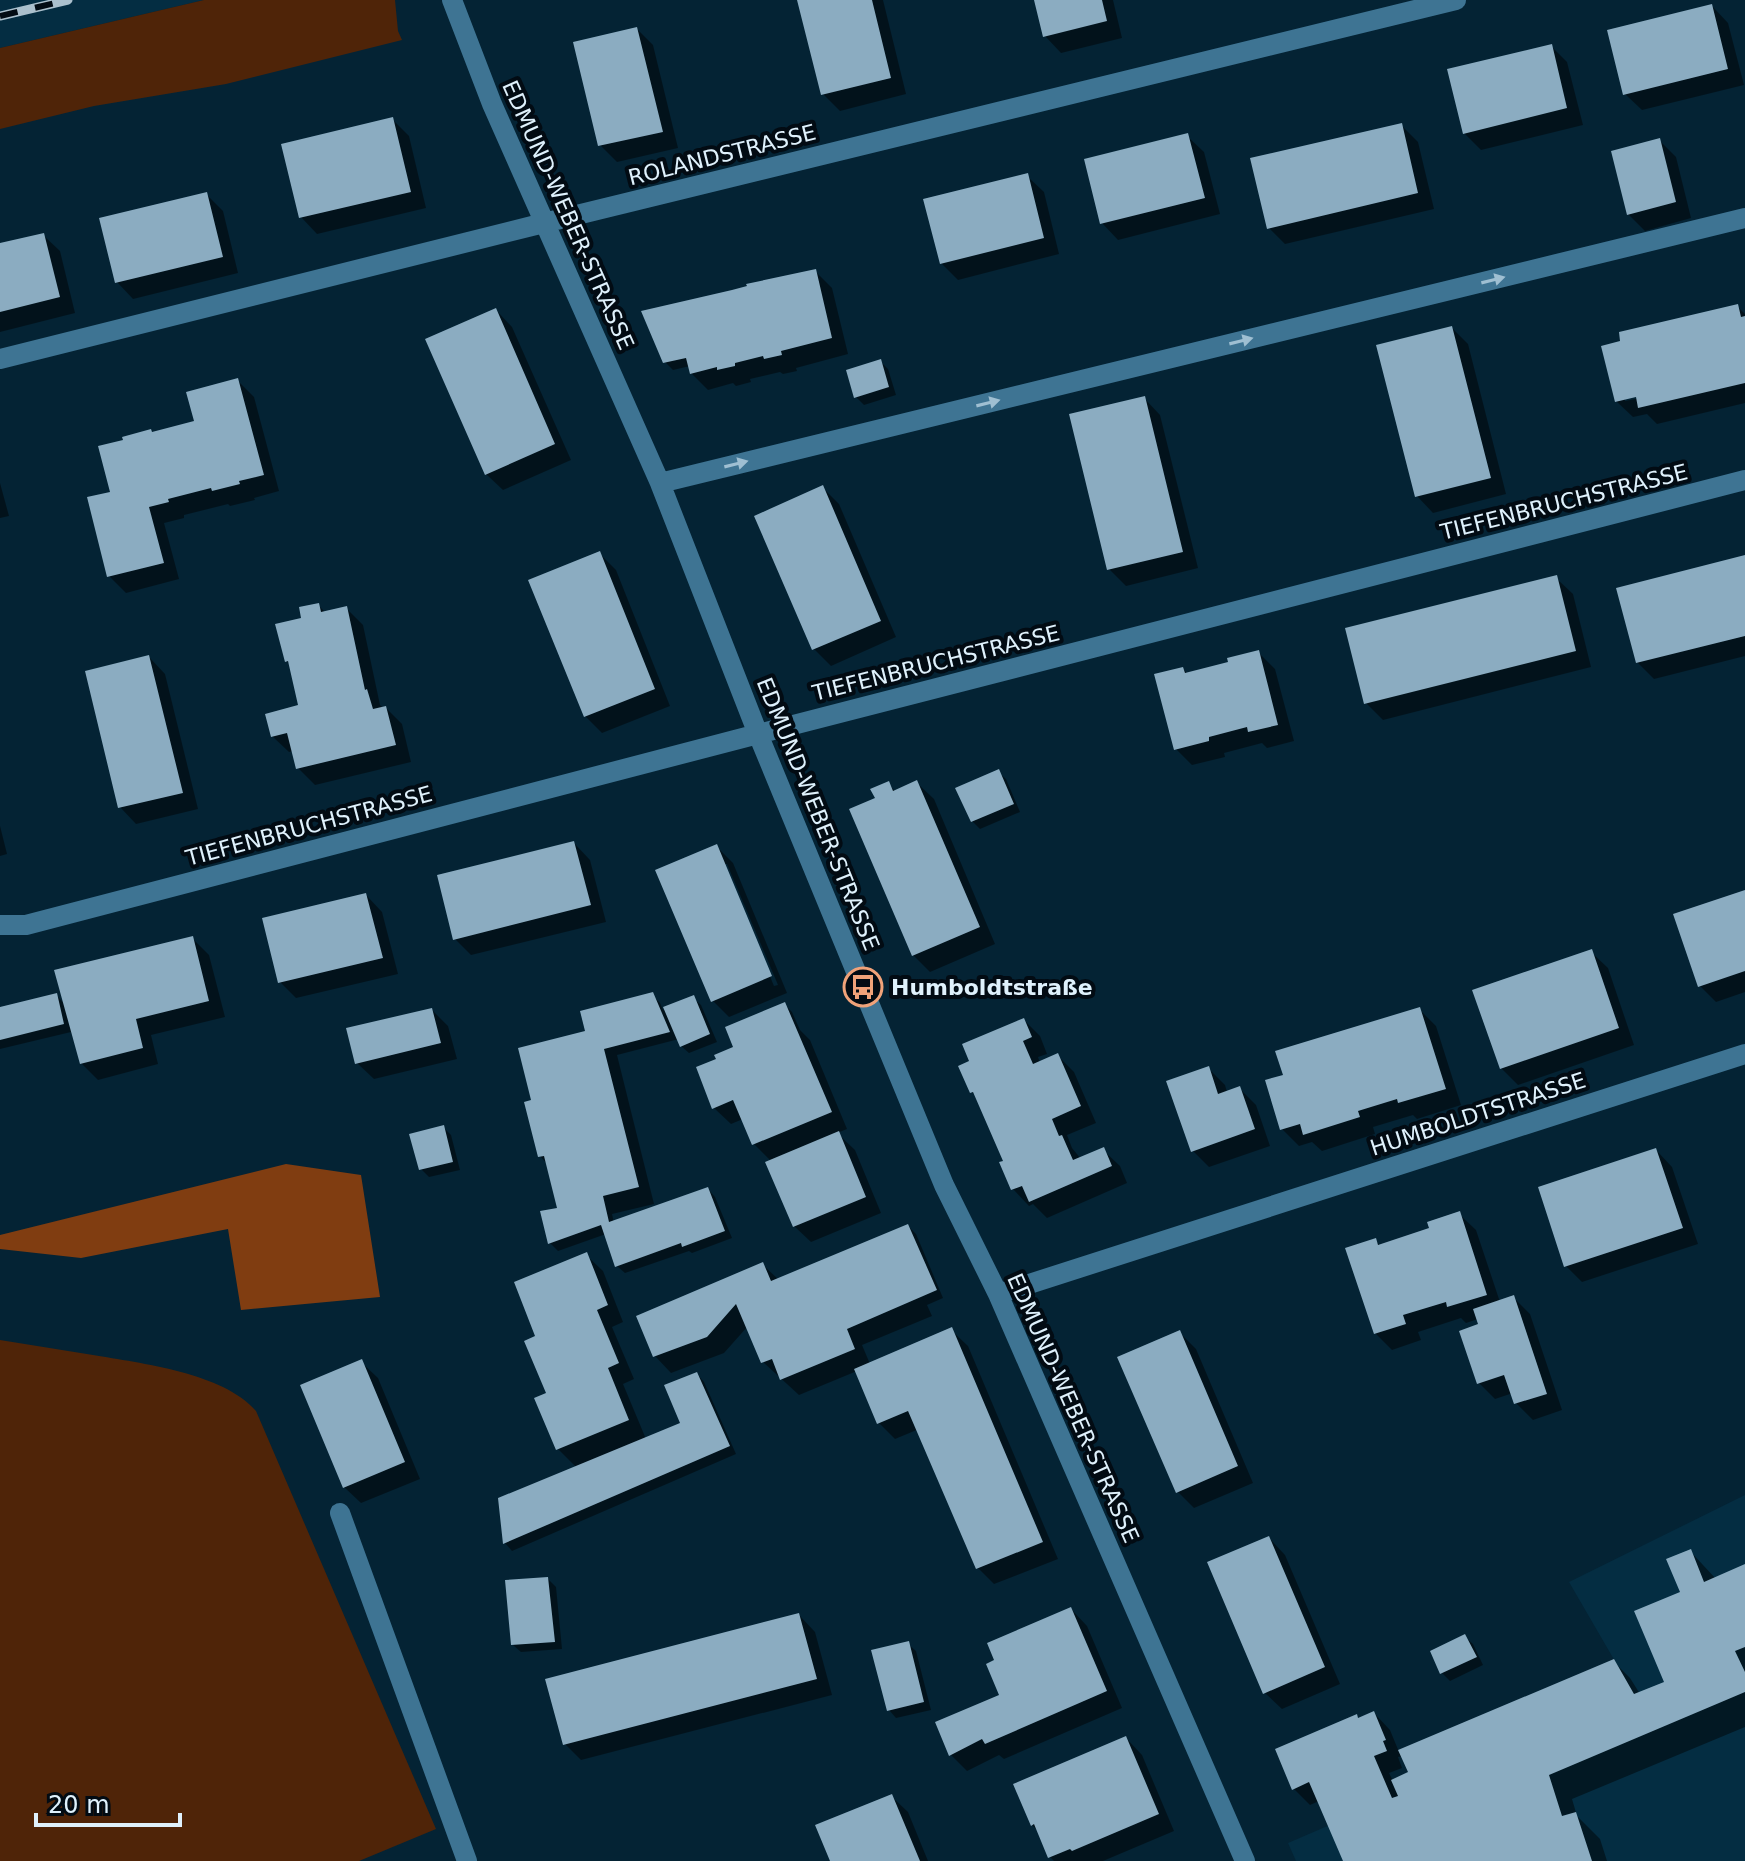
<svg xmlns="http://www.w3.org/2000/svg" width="1745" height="1861" font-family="'DejaVu Sans',sans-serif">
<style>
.built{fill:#042d42}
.green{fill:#4f2408}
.forest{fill:#803d11}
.shadow{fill:#0007;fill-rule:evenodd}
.building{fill:#8bacc1}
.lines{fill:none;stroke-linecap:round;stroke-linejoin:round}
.minor{stroke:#3e7493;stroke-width:20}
.rail-casing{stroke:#abc0cd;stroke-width:9}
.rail{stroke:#020b13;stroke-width:6;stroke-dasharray:18;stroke-linecap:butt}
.oneway{fill:#9fbfd2}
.labels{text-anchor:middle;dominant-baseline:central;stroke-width:8;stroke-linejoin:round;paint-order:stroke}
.street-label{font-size:22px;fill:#dff1fc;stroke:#020b13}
.poi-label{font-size:22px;font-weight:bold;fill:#dff1fc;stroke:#020b13;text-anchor:start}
</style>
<rect width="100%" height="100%" fill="#042334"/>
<!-- built -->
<path class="built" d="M0 0H204L0 48Z
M1745 1495V1861H1296L1288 1843 1634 1694 1569 1582Z"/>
<!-- green -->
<path class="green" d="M204 0H395L398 31 402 40 226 84 94 106 0 129V48Z
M0 1340C31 1345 62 1350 93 1355 140 1363 224 1373 256 1411L436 1829 359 1861H0Z"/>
<!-- forest -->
<path class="forest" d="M286 1164 361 1175 380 1297 241 1310 228 1229 81 1258 0 1249V1235Z"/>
<!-- shadow -->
<path class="shadow" d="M800 0H883L906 94 840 111 823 94Z
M1036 0H1113L1122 38 1061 53 1045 36Z
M1712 6 1728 23 1744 85 1642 110 1625 94Z
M637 29 653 45 678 148 617 162 600 145Z
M1551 46 1567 62 1583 125 1481 150 1464 133Z
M392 119 409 136 426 208 317 234 301 217Z
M1401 125 1418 142 1434 209 1285 244 1269 228Z
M1187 136 1204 152 1220 214 1118 240 1102 223Z
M1659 140 1676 157 1691 218 1645 231 1628 214Z
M1027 176 1044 192 1059 254 958 280 941 263Z
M206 194 223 211 238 273 133 299 117 282Z
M43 235 60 251 75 313 0 332V245Z
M815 271 832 288 848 354 796 368 797 371 783 374 780 372 750 379 751 382 736 386 733 383 708 390 691 373 690 366 673 370 665 362Z
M1738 307 1745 314V403L1657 424 1647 414 1633 417 1616 401ZM1625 397H1646L1625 401Z
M496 310 512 327 571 460 503 490 486 474Z
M1452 328 1468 344 1506 494 1433 513 1417 496Z
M881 362 888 369 896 395 864 405 856 397Z
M238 381 254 397 279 491 254 498 255 500 230 506 228 504 184 515V518L164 523 179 579 126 593 109 576 112 493 153 434 196 423Z
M1144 398 1160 415 1198 568 1126 586 1109 569Z
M0 483 9 516 0 518Z
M823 488 839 504 896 637 831 666 814 649Z
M599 553 616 570 670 706 602 733 585 716Z
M1745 557V656L1654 679 1637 662Z
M1556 578 1573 594 1591 667 1383 720 1366 703Z
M318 605 326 613 346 608 363 625 380 705 383 708H386L402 724 411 762 315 785 298 768 294 751 289 752 272 736 301 707 290 664 287 661 303 619Z
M1258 652 1275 669 1294 741 1267 748 1262 743 1224 753 1225 757 1192 765 1176 749 1183 669 1188 674 1231 663Z
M149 657 165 674 198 809 136 824 120 807Z
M998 772 1006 779 1020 812 980 829 972 821Z
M917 783 934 799 995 944 930 972 913 955 877 800 888 784 896 792Z
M0 826 7 854 0 856Z
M574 843 590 860 606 922 471 955 455 939Z
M717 847 733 863 787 993 729 1017 712 1000ZM723 864H727L778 985 774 986Z
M1745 892V992L1716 1002 1700 986Z
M366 895 382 912 398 974 296 998 280 982Z
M192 938 209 955 225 1017 151 1035 158 1064 98 1080 81 1063 71 1032 0 1049V1009L56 995 66 1005Z
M1591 952 1608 968 1634 1045 1518 1085 1501 1068Z
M652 995 660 1003 663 1010 693 998 701 1005 717 1042 689 1053 681 1046 679 1039 617 1055 654 1204 612 1214 614 1223 708 1189 715 1197 732 1238 692 1253 689 1251 625 1273 617 1266 606 1234 558 1251 550 1243 543 1213 560 1209 549 1166 540 1156 533 1102 588 1032Z
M784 1004 792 1012 800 1030 810 1040 847 1129 837 1133 855 1150 881 1213 811 1242 794 1226 772 1162 754 1144 743 1119 731 1124 714 1108 719 1060 736 1048Z
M1419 1009 1436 1026 1461 1105 1417 1119 1413 1115 1373 1127 1375 1134 1322 1151 1312 1142 1299 1146 1282 1129 1285 1077Z
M432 1010 448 1026 457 1059 374 1079 357 1063Z
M1024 1020 1040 1036 1047 1054 1038 1057 1040 1063 1057 1055 1074 1072 1096 1123 1067 1135 1072 1148 1081 1159 1103 1150 1120 1166 1127 1183 1047 1218 1033 1204 1029 1206 1013 1189 1005 1162 978 1098 972 1092 971 1062Z
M1208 1068 1225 1085 1227 1092 1239 1088 1256 1105 1270 1146 1209 1167 1193 1151Z
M443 1127 451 1135 460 1170 429 1177 421 1169Z
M1656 1150 1672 1167 1698 1244 1582 1282 1566 1266Z
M1459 1214 1476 1230 1500 1302 1514 1298 1530 1314 1562 1410 1533 1420 1516 1403 1513 1393 1495 1399 1479 1383 1480 1326 1478 1319 1466 1323 1461 1318 1418 1332 1421 1340 1392 1350 1375 1333V1241L1381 1246 1431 1230Z
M908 1226 916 1234 943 1298 927 1305 932 1316 862 1345 870 1364 951 1330 968 1346 1058 1559 994 1584 978 1568 919 1429 895 1439 879 1423 857 1371 799 1395 763 1362 748 1326 724 1353 671 1373 655 1356 762 1264 779 1280Z
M586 1255 603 1271 623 1322 612 1327 634 1379 623 1384 646 1439 683 1424 697 1374 704 1382 736 1454 512 1551 505 1543 500 1499 577 1468 558 1449 538 1337Z
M1179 1332 1196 1349 1253 1483 1194 1508 1178 1492Z
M361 1362 378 1378 420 1479 361 1503 344 1487Z
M1269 1538 1285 1555 1340 1684 1282 1709 1265 1693Z
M1690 1551 1716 1579 1745 1566V1727L1572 1799 1577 1816 1600 1839 1607 1861H1345L1319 1801 1310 1805 1294 1789 1359 1719 1374 1713 1390 1730 1399 1752 1613 1661 1630 1678 1640 1694 1667 1683ZM1403 1756 1410 1774 1393 1781 1389 1773 1402 1768 1398 1757Z
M548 1579 556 1587 562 1649 521 1652 513 1645Z
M1071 1609 1087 1626 1122 1708 1004 1759 999 1755 967 1771 951 1755 937 1723 1001 1696Z
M799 1615 815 1632 832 1695 581 1760 565 1744Z
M1465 1637 1473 1644 1483 1665 1450 1681 1442 1673 1432 1652Z
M908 1644 916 1651 931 1710 896 1718 889 1710Z
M1126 1738 1142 1755 1174 1831 1103 1861H1054L1050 1857 1039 1832 1032 1825Z
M891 1796 908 1812 928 1861H832Z"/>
<!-- building -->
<path class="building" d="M797 0H872L891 78 821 95Z
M1034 0H1102L1107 21 1043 37Z
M1712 4 1728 69 1623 95 1607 30Z
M637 27 663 132 598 146 573 42Z
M1552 44 1567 108 1463 134 1447 69Z
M393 117 411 192 299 218 281 144Z
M1402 123 1418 193 1267 229 1250 158Z
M1188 133 1205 198 1100 224 1084 159Z
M1660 138 1676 202 1627 215 1611 151Z
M1028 173 1044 238 940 264 923 199Z
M207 192 223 257 115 283 99 218Z
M44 233 60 297 0 312V243Z
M816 269 832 338 781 351 782 355 764 359 763 356 735 363V366L717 370V367L690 374 686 358 663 363 641 311 732 290 747 286 746 284Z
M1738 304 1741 317 1745 316V383L1638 408 1636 397 1615 402 1601 346 1620 341 1619 332Z
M496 308 555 444 485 475 425 339Z
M1452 326 1491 478 1415 497 1376 345Z
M881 359 889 387 854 398 846 370Z
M238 378 264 475 239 481 240 484 212 491 211 488 168 499 169 502 149 507 164 563 107 577 87 497 110 492 98 446 123 440 122 437 151 429 152 432 194 421 186 392Z
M1145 396 1183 552 1107 570 1069 414Z
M823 485 881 621 812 650 754 516Z
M600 551 655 689 584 717 528 580Z
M1745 555V636L1636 663 1616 588Z
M1557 575 1576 651 1364 704 1345 628Z
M319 603 321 612 347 606 365 690 367 689 373 709 386 706 396 745 296 769 287 733 271 737 265 714 298 705 288 661 285 662 275 624 301 618 299 607Z
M1259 650 1278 725 1248 732 1247 727 1209 737V741L1174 750 1154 674 1183 667 1185 673 1228 662 1227 658Z
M149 655 183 793 118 808 85 671Z
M999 769 1014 804 971 822 955 788Z
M917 780 980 927 912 956 849 809 875 798 870 789 889 781 893 791Z
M574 841 591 905 453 940 437 875Z
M717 844 772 976 711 1002 655 870Z
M1745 890V971L1698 987 1673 914Z
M366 893 383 958 278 983 262 918Z
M193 936 209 1001 136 1019 143 1048 80 1064 54 970Z
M1592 949 1619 1028 1500 1069 1472 990Z
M653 992 670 1032 604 1049 639 1187 603 1196 609 1222 708 1187 725 1231 682 1247 681 1243 615 1267 601 1225 548 1244 540 1211 557 1208 544 1156 538 1157 524 1102 531 1100 518 1048 585 1031 580 1011Z
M57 993 64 1024 0 1040V1007Z
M694 995 710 1034 680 1047 663 1007Z
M785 1002 832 1112 752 1145 733 1100 712 1109 696 1067 716 1059 714 1055 733 1047 725 1027Z
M1420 1007 1446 1089 1398 1103 1397 1099 1358 1111 1360 1117 1303 1135 1300 1124 1280 1130 1265 1080 1283 1075 1275 1051Z
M432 1008 441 1043 355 1064 346 1028Z
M1024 1018 1032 1037 1023 1041 1033 1064 1058 1053 1081 1106 1052 1119 1059 1136 1062 1135 1073 1160 1104 1147 1112 1166 1029 1202 1022 1186 1011 1190 999 1162 1003 1161 973 1092 970 1093 958 1066 969 1061 962 1044Z
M1209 1066 1218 1094 1240 1086 1255 1129 1191 1152 1166 1081Z
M444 1125 453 1162 419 1170 409 1134Z
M839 1131 866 1197 793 1227 765 1162Z
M1656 1148 1683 1228 1564 1267 1538 1187Z
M1460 1211 1487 1295 1447 1307 1446 1302 1403 1315 1406 1324 1374 1334 1345 1248 1376 1238 1378 1245 1429 1228 1427 1222Z
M908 1224 937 1290 847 1329 855 1349 780 1380 772 1359 761 1363 736 1304 707 1337 653 1357 636 1316 763 1262 771 1281Z
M587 1252 608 1305 597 1310 619 1363 608 1368 629 1420 556 1450 534 1398 546 1393 524 1341 535 1336 514 1282Z
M1514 1295 1547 1394 1514 1404 1504 1375 1477 1384 1459 1331 1478 1324 1473 1309Z
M952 1327 1043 1542 976 1569 908 1411 877 1424 854 1369Z
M1180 1330 1238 1466 1176 1493 1117 1357Z
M362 1359 405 1462 343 1488 300 1385Z
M697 1372 730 1446 503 1544 498 1498 680 1423 664 1385Z
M1269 1536 1325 1667 1263 1694 1207 1562Z
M1691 1549 1704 1582 1745 1564V1647L1735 1651 1745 1672V1692L1549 1775 1562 1816 1576 1812 1592 1861H1343L1309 1782 1292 1790 1275 1749 1357 1714 1358 1718 1374 1711 1386 1740 1383 1741 1387 1751 1374 1756 1392 1798 1398 1796 1391 1780 1408 1772 1398 1750 1614 1659 1634 1694 1664 1682 1634 1611 1680 1592 1666 1559Z
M548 1577 555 1642 511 1645 505 1580Z
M1071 1607 1107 1691 985 1744 982 1739 949 1756 935 1722 999 1695 986 1664 994 1660 987 1643Z
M799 1613 817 1679 563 1745 545 1679Z
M1465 1634 1477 1657 1440 1674 1430 1651Z
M909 1641 924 1702 887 1711 871 1650Z
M1126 1736 1159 1814 1072 1851 1070 1849 1048 1858 1034 1824 1031 1826 1013 1784Z
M892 1794 920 1861H830L815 1825Z"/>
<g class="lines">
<!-- minor -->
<path class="minor" d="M452 0 492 104 660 483 758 734 944 1185 998 1294 1245 1861
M0 359 544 223 1456 0
M660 483 1745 218
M0 925H26L758 734 1745 480
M998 1294 1745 1054
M340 1513 467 1861"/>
<!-- rail casing -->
<g class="rail-casing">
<path id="rail" d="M0 16 68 0"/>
</g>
<!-- rail -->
<use href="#rail" class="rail"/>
</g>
<!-- one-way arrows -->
<defs><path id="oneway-solid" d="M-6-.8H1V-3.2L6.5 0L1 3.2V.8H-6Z" transform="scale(2)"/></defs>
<g class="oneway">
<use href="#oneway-solid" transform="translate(1493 280) rotate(-14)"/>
<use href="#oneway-solid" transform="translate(1241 341) rotate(-14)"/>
<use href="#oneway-solid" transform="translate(988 403) rotate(-14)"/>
<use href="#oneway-solid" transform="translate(736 464) rotate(-14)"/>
</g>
<!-- icons -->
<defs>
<g id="bus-ring" transform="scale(2)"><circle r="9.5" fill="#020b13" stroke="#f0a279" stroke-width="1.5"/><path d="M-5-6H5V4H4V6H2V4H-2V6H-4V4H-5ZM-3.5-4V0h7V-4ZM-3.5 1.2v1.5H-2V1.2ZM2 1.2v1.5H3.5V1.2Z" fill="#f0a279"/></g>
</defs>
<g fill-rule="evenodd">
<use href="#bus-ring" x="863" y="987"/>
</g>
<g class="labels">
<!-- street labels -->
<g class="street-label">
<text transform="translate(722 155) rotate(-14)">ROLANDSTRASSE</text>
<text transform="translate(568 215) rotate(66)">EDMUND-WEBER-STRASSE</text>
<text transform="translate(1564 502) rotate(-14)">TIEFENBRUCHSTRASSE</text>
<text transform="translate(936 663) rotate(-14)">TIEFENBRUCHSTRASSE</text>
<text transform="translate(818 814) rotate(68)">EDMUND-WEBER-STRASSE</text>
<text transform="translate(309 826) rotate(-15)">TIEFENBRUCHSTRASSE</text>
<text transform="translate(1478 1114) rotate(-18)">HUMBOLDTSTRASSE</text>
<text transform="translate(1073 1408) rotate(66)">EDMUND-WEBER-STRASSE</text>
</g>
<!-- poi labels -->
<g class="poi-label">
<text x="891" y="987">Humboldtstraße</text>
</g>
</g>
<!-- scale -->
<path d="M36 1813v12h144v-12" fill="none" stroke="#dff1fc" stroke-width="4"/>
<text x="48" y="1813" font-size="24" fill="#dff1fc" stroke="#020b13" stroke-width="6" paint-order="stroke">20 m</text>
</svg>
